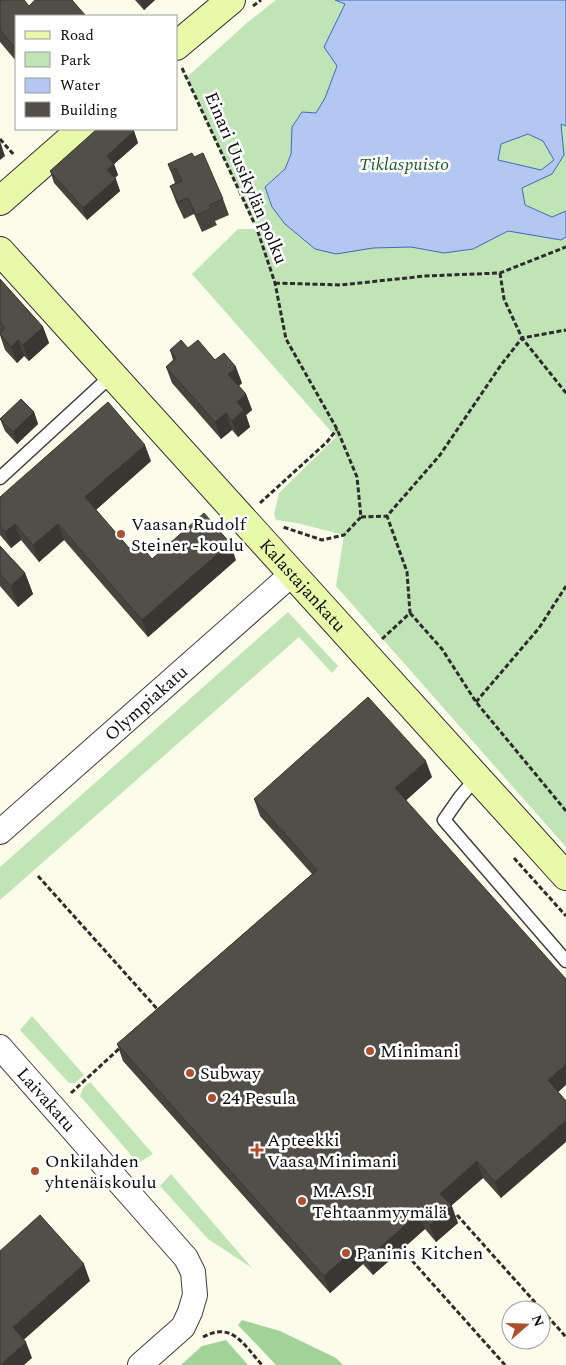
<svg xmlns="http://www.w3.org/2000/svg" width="566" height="1365" font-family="Spectral,serif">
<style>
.green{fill:#c1e4b7}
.forest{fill:#a1d398}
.water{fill:#b3c7f0;stroke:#4068c1;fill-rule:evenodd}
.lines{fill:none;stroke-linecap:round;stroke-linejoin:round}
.lane-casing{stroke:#3e3e3e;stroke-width:15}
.street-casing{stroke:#3e3e3e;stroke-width:26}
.secondary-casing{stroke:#2d2d2d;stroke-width:30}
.path{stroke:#2d2d2d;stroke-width:3;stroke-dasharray:5 2.5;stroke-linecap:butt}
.lane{stroke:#fff;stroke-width:12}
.street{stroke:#fff;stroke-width:24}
.secondary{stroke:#eaf8aa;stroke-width:28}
.wall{fill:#47443e}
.shaded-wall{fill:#393732}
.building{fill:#524f48;stroke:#393732}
.poi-dot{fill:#ae4f2f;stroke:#fff;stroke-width:2}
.labels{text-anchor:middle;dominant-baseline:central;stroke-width:5;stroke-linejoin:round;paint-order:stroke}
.park-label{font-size:18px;font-style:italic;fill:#215c27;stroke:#fff}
.street-label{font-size:18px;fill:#0b0b0b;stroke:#fff}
.poi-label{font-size:18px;fill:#0b0b0b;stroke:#fff;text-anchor:start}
</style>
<rect width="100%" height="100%" fill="#fbfdea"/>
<!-- green -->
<path class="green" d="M276 0H566V847L336 586 344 535 297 523 276 520 274 514 279 493 336 437 192 274 238 229H256L187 77 248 22Z
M288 612 338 666 332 673 299 637 0 900V867Z
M32 1016 84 1075 75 1083H69L20 1030Z
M90 1082 153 1154 138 1163 80 1096 83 1088Z
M171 1174 252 1268 208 1239 160 1186Z"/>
<!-- forest -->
<path class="forest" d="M242 1320 280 1331 336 1358 343 1365H276L238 1325Z
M226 1340 248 1365H181L202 1346Z"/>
<!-- water -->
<path class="water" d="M335 0H566V126L561 124 564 155 552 174 522 188 525 205 552 217 566 211V237L561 240 508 231 473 249 444 253 411 247 373 248 336 254 315 249 285 224 272 207 265 187 285 169 291 154 292 127 302 112 316 113 325 98 337 66 324 47 345 4ZM528 134 543 141 554 160 541 170 498 160 501 144Z"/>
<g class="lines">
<!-- lane casing -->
<g class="lane-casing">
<path id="lane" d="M0 478 112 375
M477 777 460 797 444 820 566 961"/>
</g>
<!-- street casing -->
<g class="street-casing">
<g id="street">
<path id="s1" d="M0 832 292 574"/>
<path id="s2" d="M0 1047 186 1258 193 1272 195 1295 190 1312 183 1327 140 1365"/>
</g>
</g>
<!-- secondary casing -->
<g class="secondary-casing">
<g id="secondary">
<path d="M176 46 231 0"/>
<path d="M0 201 82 129"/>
<path id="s3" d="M0 251 566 876"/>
</g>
</g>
<!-- path -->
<path class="path" d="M253 6 261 0
M182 68 257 229 275 283 286 339 337 429 357 477 361 517 344 535 322 540 283 527
M0 139 14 155
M500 273 504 299 522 338 566 393
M275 283 341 285 425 276 500 273 566 247
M260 503 327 442 337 429
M361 517 387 516
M410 613 442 649 476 702 566 811
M382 639 410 613 407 572 387 516 440 455 501 365 522 338 566 330
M476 702 539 628 566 586
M514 858 566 916
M38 876 159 1011 157 1012
M71 1093 122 1046
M457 1215 566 1337
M407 1255 505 1365
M203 1337C232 1321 244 1345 262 1365"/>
<!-- lane -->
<use href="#lane" class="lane"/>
<!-- street -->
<use href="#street" class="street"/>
<!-- secondary -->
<use href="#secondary" class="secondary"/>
</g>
<!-- wall -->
<path class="wall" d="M0 0 29 6 16 16V61L0 42Z
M135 0H155L144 10Z
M134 131 138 143 114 164 118 175 115 178 120 191 87 220 54 183 50 171Z
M194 157 223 199 229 215 215 221 217 225 202 232 194 214 184 219 176 202 170 186 175 183 168 164Z
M0 279 43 327 49 343 29 361 24 356 17 363 5 350 0 335Z
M188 348 215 360 242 383 239 386 246 394 252 410 246 415 250 427 238 437 232 430 221 439 172 383 166 367 173 360 170 350Z
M34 412 38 424 17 444 5 431 0 419Z
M151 461 96 510 129 548 152 559 236 560 148 637 64 540 39 562 21 540 11 548 0 535V497Z
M0 546 25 573 33 594 18 607 0 586Z
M432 777 406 800 558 1092 501 1198 483 1178 451 1206 458 1223 436 1242 425 1229 373 1275 363 1264 330 1293 123 1061 117 1044 312 874 260 816 254 799Z"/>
<!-- shaded-wall -->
<path class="shaded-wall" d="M140 0H155L144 10Z
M134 131 138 143 114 164 118 175 111 181 107 170V156Z
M0 141 5 156 0 160Z
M116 179 120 191 87 220 83 208Z
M43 327 49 343 29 361 23 345Z
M18 340 24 356 17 363 11 347Z
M236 367 242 383 234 390 228 374Z
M246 394 252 410 246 415 250 427 238 437 232 421 237 402Z
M34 412 38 424 17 444 13 432Z
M226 413 232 430 221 439 215 422Z
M145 445 151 461 91 514 85 497Z
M15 524 21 540 11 548 5 532Z
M58 524 64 540 39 562 33 545Z
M230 543 236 560 148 637 142 620Z
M25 573 33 594 18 607 11 586Z
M426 761 432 777 401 805 395 788Z
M566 1064V1085L554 1096 548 1080Z
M566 1120V1142L501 1198 495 1182Z
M477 1161 483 1178 446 1210 440 1194Z
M452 1206 458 1223 436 1242 430 1225Z
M419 1213 425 1229 373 1275 367 1259Z
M357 1247 363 1264 330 1293 324 1276Z
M84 1264 90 1281 19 1344 13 1327Z
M26 1342 32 1358 24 1365H0Z"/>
<!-- building -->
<path class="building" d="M0 0H24L29 6 35 0H72L86 16H16V49L0 30Z
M97 129H131L134 131 107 156 114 164 107 170 116 179 83 208 50 171Z
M192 153 194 157 203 153 223 199 209 205 211 209 196 215 188 198 178 202 170 186 182 181 176 168 171 171 168 164Z
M0 279 43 327 23 345 18 340 11 347 0 334V333L5 328 0 322Z
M181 340 188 348 198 340 215 360 224 353 236 367 228 374 246 394 237 402 244 410 232 421 226 413 215 422 166 367 176 358 170 350Z
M21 399 34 412 13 432 0 419Z
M108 402 145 445 85 497 129 548 137 541 152 559 204 513 230 543 142 620 58 524 33 545 15 524 5 532 0 526V497Z
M0 546 25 573 11 586 0 574Z
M368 697 426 761 395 788 566 979V1064L548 1080 566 1101V1120L495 1182 477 1161 440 1194 452 1206 430 1225 419 1213 367 1259 357 1247 324 1276 117 1044 317 870 254 799Z
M40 1215 84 1264 13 1327 26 1342 0 1365V1251Z"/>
<!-- markers -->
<g class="poi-dot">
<circle cx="121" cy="534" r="5"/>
<circle cx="370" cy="1051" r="5"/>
<circle cx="190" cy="1073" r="5"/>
<circle cx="212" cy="1098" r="5"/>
<path d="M254.5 1142.5h5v5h5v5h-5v5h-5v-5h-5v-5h5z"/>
<circle cx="35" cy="1171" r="5"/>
<circle cx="302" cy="1201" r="5"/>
<circle cx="346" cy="1253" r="5"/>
</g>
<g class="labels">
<!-- park labels -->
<g class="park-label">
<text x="404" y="164">Tiklaspuisto</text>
</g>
<!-- street labels -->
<g class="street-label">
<text transform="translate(246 178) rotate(67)">Einari Uusikylän polku</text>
<text stroke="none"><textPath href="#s3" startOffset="451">Kalastajankatu</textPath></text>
<text stroke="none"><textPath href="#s1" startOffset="195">Olympiakatu</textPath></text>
<text stroke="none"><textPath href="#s2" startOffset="70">Laivakatu</textPath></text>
</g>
<!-- poi labels -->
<g class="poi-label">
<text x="131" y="524">Vaasan Rudolf<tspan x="131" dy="21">Steiner -koulu</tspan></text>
<text x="380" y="1051">Minimani</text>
<text x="200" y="1073">Subway</text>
<text x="222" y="1098">24 Pesula</text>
<text x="267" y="1140">Apteekki<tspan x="267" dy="21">Vaasa Minimani</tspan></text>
<text x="45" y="1161">Onkilahden<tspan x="45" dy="21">yhtenäiskoulu</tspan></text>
<text x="312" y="1191">M.A.S.I<tspan x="312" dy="21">Tehtaanmyymälä</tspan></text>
<text x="356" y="1253">Paninis Kitchen</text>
</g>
</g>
<!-- legend -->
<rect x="15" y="15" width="162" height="115" fill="#ffffff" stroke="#9d9d9d"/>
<rect x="25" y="31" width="25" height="8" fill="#eaf8aa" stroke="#9d9d9d"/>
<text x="60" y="40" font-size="15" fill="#0b0b0b">Road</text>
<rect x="25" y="52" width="25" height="15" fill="#c1e4b7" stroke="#9d9d9d"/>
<text x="60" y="65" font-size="15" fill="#0b0b0b">Park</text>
<rect x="25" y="78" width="25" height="15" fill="#b3c7f0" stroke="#9d9d9d"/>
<text x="60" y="90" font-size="15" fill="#0b0b0b">Water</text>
<rect x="25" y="102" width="25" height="15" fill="#524f48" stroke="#9d9d9d"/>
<text x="60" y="115" font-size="15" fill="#0b0b0b">Building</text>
<!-- north arrow -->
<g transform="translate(526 1325) rotate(70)"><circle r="24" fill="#ffffff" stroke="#9d9d9d"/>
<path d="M0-4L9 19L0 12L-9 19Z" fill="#ae4f2f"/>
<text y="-8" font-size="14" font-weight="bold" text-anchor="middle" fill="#0b0b0b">N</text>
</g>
</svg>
